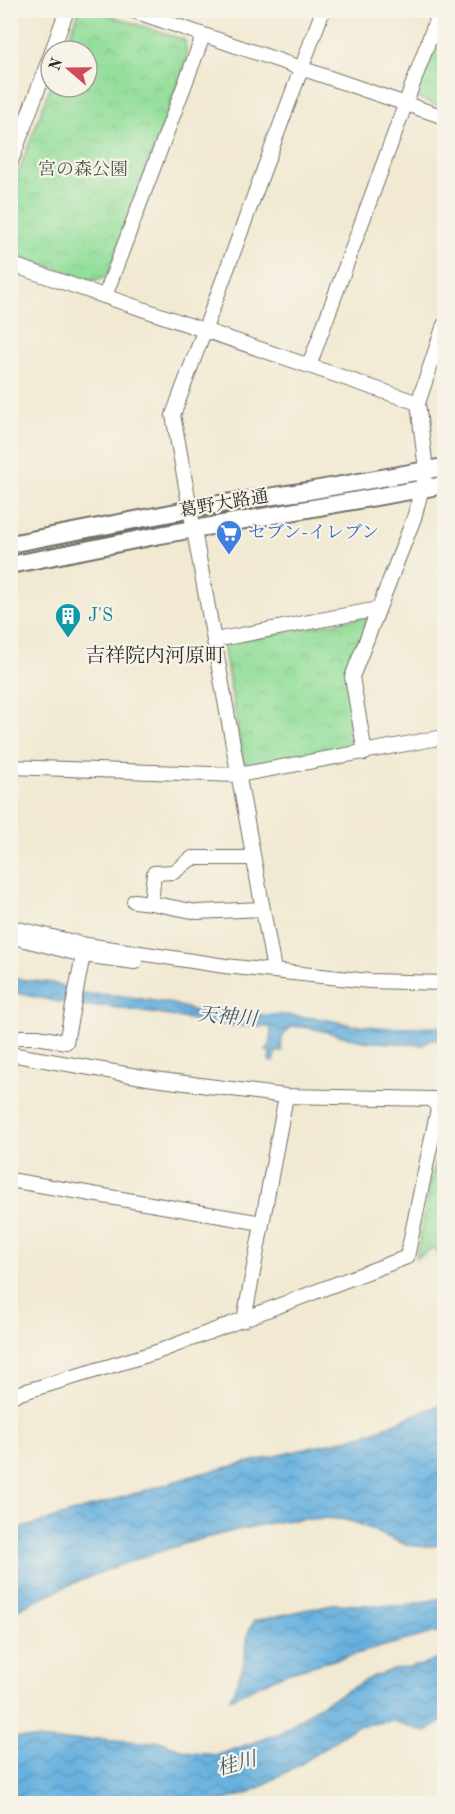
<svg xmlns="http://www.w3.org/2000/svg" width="455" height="1814" font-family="'Old Standard TT','Noto Serif JP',serif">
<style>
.park{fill:url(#park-crowns);stroke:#5e8462;stroke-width:1.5}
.water{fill:url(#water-waves);stroke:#496e85;stroke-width:1.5}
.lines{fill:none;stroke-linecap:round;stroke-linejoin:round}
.minor-casing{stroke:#706e65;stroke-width:16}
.major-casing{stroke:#706e65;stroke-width:20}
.minor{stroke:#fff;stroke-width:14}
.major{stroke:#fff;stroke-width:16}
.labels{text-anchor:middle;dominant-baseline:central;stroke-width:4.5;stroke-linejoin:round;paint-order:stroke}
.park-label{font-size:18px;fill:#455847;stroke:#f7f3e8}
.street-label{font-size:18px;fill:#2b2b2b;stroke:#f7f3e8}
.shop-label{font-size:18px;fill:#366cbe;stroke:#f7f3e8;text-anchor:start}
.culture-label{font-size:18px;fill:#0d838f;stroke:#f7f3e8;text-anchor:start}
.neighbourhood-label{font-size:20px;fill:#2b2b2b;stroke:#f7f3e8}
.water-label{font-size:20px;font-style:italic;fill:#405a6a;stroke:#f7f3e8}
</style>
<defs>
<pattern id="park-crowns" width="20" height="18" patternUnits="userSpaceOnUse" patternTransform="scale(1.5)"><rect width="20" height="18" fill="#92de9a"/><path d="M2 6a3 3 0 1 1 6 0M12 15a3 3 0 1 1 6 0" fill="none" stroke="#7ebf85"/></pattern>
<pattern id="water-waves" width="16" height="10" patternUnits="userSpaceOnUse" patternTransform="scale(1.5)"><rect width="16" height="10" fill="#67b1df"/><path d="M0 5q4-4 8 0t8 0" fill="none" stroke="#5590b5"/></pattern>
</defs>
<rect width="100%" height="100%" fill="#f7f3e8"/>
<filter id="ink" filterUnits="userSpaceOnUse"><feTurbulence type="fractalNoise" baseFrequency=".0167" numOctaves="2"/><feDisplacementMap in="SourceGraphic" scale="12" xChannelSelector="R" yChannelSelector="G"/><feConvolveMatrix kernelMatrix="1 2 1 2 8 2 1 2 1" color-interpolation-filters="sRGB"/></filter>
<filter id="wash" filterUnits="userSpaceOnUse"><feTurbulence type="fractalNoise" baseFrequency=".008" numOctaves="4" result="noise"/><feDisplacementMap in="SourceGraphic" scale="24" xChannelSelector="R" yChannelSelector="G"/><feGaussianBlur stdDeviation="1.35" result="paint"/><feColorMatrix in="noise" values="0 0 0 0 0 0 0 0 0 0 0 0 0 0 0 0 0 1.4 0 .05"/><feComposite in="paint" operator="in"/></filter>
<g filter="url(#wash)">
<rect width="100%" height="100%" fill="#f1e9d2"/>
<!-- park -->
<path class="park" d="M79 11H96L185 40 187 60 107 277 93 281 11 255 10 195 51 85V87H87V51H64Z
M444 13V108L416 97 415 94Z
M364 617 369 621 348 676 359 729 351 747 244 765 223 644Z
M444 1116V1261L440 1263 435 1247 416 1258Z"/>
<!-- water -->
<path class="water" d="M10 978 52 983 85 994 117 995 173 1004 195 1011 209 1009 225 1015H284L323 1019 353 1025 389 1028 444 1027V1041L432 1039 423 1045 362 1041 311 1028 293 1026C282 1034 280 1039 282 1052H275L274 1062 269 1061 270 1052 266 1051 270 1045 271 1027 234 1026 105 1006H79L11 992Z
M444 1403V1544C398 1553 389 1533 350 1521 338 1518 321 1518 309 1519 284 1519 261 1525 237 1530 159 1548 82 1577 11 1612V1535L19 1529 199 1474 365 1435Z
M444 1598V1630L286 1673 230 1699 243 1667 249 1629 255 1621 332 1604 401 1606Z
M444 1657V1720L426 1732 393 1721 357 1726 302 1763 247 1794 214 1803H11V1737L60 1741 99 1739 142 1742 159 1741 191 1753 218 1755 280 1733 317 1707 374 1676 395 1669 422 1665Z"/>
</g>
<g filter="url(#ink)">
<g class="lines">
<!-- minor casing -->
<g class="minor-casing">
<path id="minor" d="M131 10 444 117
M52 51 67 10
M10 164 51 54
M10 264 418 403
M105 296 203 36
M309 366 440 10
M215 640 378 609
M365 753 352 677 414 518 422 488 426 470 418 403 444 325
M10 767 238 775 444 737
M253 858H192L174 872 154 873 151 903 197 912 262 909
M134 901 151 903
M10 927 87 945 225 966 369 981 444 983
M10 936 83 955 135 962
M274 970 173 415 323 10
M10 1037H37L66 1042 83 955
M10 1054 154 1079 286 1096 433 1099 438 1109 407 1257 157 1352 10 1396
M10 1180 262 1223
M244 1320 286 1096"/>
</g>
<!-- major casing -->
<g class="major-casing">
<path id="major" d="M10 544 213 505 308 491 444 467
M10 565 160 535 444 485"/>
</g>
<!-- minor -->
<use href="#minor" class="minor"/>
<!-- major -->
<use href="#major" class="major"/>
</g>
</g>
<!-- icons -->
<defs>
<g id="supermarket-pin" transform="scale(1.35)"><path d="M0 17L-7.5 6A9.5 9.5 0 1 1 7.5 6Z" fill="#3f7fe0" stroke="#f7f3e8"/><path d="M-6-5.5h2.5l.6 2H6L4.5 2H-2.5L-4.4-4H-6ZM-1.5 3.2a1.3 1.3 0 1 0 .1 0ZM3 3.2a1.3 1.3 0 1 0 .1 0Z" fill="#fff"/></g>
<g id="building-pin" transform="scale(1.35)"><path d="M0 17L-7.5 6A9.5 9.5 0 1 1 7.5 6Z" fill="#0f9aa8" stroke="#f7f3e8"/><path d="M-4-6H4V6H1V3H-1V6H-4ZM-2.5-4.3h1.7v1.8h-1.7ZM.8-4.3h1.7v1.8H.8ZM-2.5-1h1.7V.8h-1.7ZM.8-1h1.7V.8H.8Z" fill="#fff"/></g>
</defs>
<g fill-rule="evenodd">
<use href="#supermarket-pin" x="229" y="533"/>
<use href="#building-pin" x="68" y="616"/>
</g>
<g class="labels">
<!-- park labels -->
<g class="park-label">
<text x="83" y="170">宮の森公園</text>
</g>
<!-- street labels -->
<g class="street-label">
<text transform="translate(224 504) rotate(-10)">葛野大路通</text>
</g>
<!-- shop labels -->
<g class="shop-label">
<text x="248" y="533">セブン-イレブン</text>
</g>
<!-- culture labels -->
<g class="culture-label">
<text x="88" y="616">J'S</text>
</g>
<!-- neighbourhood labels -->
<g class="neighbourhood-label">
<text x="155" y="657">吉祥院内河原町</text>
</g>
<!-- water labels -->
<g class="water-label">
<text transform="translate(227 1018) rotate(5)">天神川</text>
<text transform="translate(237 1765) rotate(-15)">桂川</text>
</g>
</g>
<!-- margin -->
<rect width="455" height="1814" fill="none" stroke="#f7f3e8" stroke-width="36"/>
<!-- north arrow -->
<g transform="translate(69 69) rotate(290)"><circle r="28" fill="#f7f3e8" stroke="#a5a39c" stroke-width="1.5"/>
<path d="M0-4.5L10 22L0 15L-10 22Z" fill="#d1495b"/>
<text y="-9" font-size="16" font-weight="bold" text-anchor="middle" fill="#2b2b2b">N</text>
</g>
</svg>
